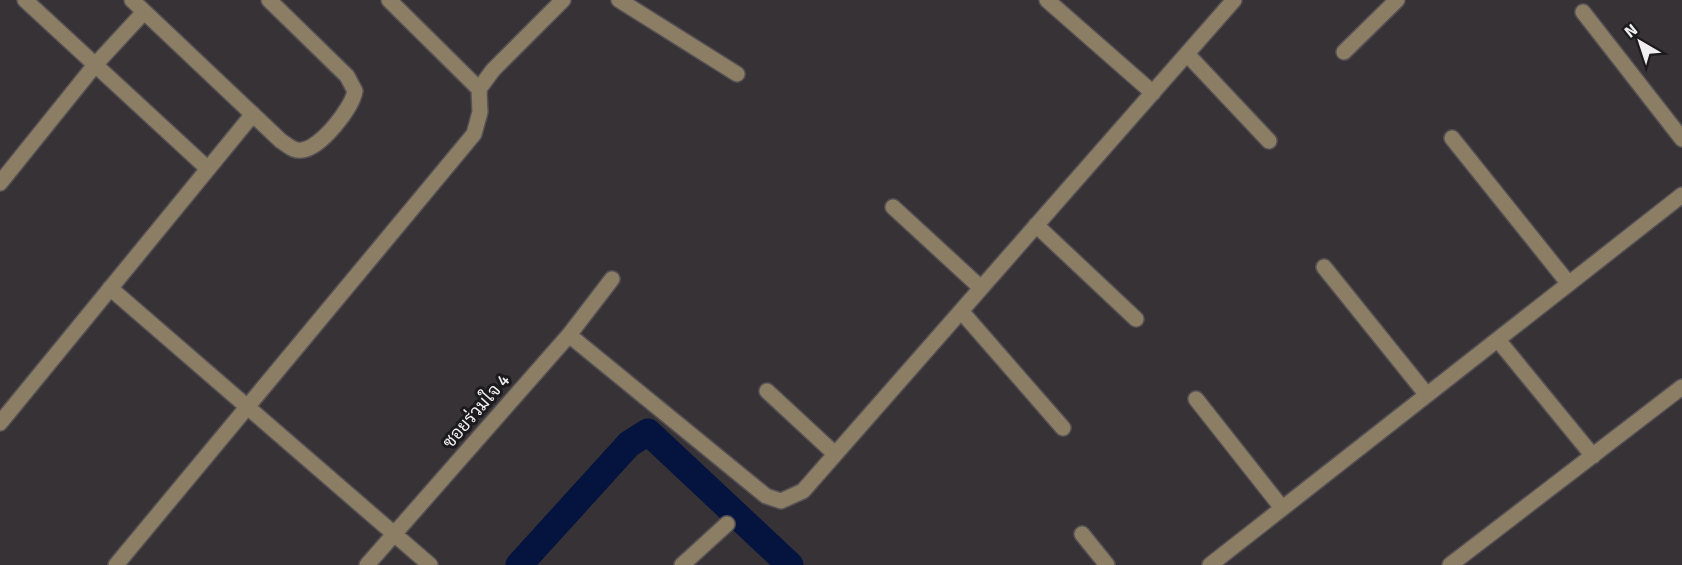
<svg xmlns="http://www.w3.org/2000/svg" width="1682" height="565" font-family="Signika,Sarabun,sans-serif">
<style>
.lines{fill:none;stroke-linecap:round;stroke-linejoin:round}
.canal{stroke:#05133f;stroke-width:27}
.minor-casing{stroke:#545054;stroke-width:18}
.minor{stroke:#8c7d65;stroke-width:15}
.labels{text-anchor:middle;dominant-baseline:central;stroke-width:6;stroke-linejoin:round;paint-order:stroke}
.street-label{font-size:18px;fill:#efedef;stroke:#1c1a1c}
</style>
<rect width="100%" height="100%" fill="#363236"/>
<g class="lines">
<!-- canal -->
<path class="canal" d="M519 565 629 444 648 432 790 565"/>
<!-- minor casing -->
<g class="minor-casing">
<path id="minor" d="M25 0 207 168
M132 0 281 141C288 145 294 152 302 150 321 148 352 108 355 91L347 76 269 0
M389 0 479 89
M619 0 737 74
M1047 0 1153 93
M1583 12 1682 139
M1344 52 1397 0
M1187 54 1269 141
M1452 138 1569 284
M0 183 95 65 144 12
M893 207 981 288
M1036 225 1136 319
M1324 267 1427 395
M110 288 430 565
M961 311 1063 428
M569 335 766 496 781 501 803 491 1234 0
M1498 340 1593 456
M767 391 835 454
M1196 399 1282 508
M0 423 253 114
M1082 534 1107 565
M116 565 474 134 480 112 479 89 493 70 563 0
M367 565 569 335 612 279
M682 565 727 524
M1210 565 1682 195
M1450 565 1682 387"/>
</g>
<!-- minor -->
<use href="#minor" class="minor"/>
</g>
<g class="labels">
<!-- street labels -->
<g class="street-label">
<text transform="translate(476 411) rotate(-49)">ซอยร่วมใจ 4</text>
</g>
</g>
<!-- north arrow -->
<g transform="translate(1640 42) rotate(321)" stroke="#1c1a1c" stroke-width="4.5" paint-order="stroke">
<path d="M0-4.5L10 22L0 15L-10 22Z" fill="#efedef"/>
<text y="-9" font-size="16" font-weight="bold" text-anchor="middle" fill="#efedef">N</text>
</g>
</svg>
